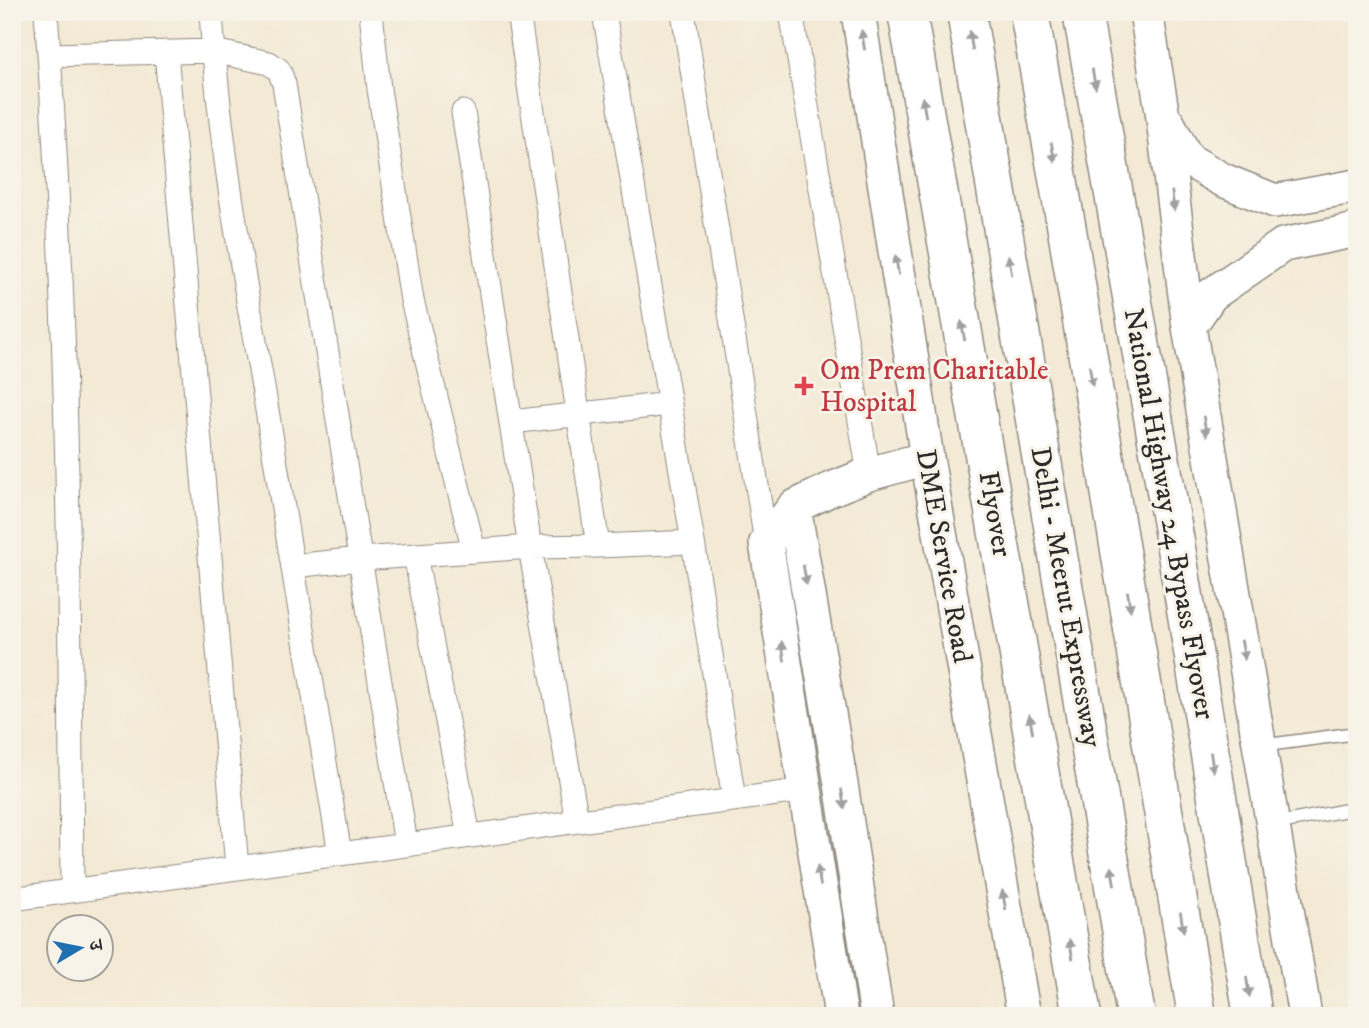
<svg xmlns="http://www.w3.org/2000/svg" width="1369" height="1028" font-family="'IM FELL DW Pica','Noto Serif Devanagari',serif">
<style>
.lines{fill:none;stroke-linecap:round;stroke-linejoin:round}
.lane-casing{stroke:#8f8a80;stroke-width:15}
.street-casing{stroke:#8f8a80;stroke-width:25}
.secondary-casing{stroke:#8f8a80;stroke-width:36}
.highway-casing{stroke:#8f8a80;stroke-width:41}
.lane{stroke:#fff;stroke-width:12}
.street{stroke:#fff;stroke-width:23}
.secondary{stroke:#fff;stroke-width:33}
.highway{stroke:#fff;stroke-width:38}
.oneway{fill:#a0a0a0}
.health-dot{fill:#e0444e;stroke:#f7f3e8;stroke-width:2.5}
.labels{text-anchor:middle;dominant-baseline:central;stroke-width:6;stroke-linejoin:round;paint-order:stroke}
.health-label{font-size:28px;fill:#be3a42;stroke:#f7f3e8;text-anchor:start}
.street-label{font-size:28px;fill:#2b2b2b;stroke:#f7f3e8}
</style>
<rect width="100%" height="100%" fill="#f7f3e8"/>
<filter id="ink" filterUnits="userSpaceOnUse"><feTurbulence type="fractalNoise" baseFrequency=".0143" numOctaves="2"/><feDisplacementMap in="SourceGraphic" scale="14" xChannelSelector="R" yChannelSelector="G"/><feConvolveMatrix kernelMatrix="1 2 1 2 8 2 1 2 1" color-interpolation-filters="sRGB"/></filter>
<filter id="wash" filterUnits="userSpaceOnUse"><feTurbulence type="fractalNoise" baseFrequency=".00686" numOctaves="4" result="noise"/><feDisplacementMap in="SourceGraphic" scale="28" xChannelSelector="R" yChannelSelector="G"/><feGaussianBlur stdDeviation="1.57" result="paint"/><feColorMatrix in="noise" values="0 0 0 0 0 0 0 0 0 0 0 0 0 0 0 0 0 1.4 0 .05"/><feComposite in="paint" operator="in"/></filter>
<g filter="url(#wash)">
<rect width="100%" height="100%" fill="#f3e9d4"/>
</g>
<g filter="url(#ink)">
<g class="lines">
<!-- lane casing -->
<g class="lane-casing">
<path id="lane" d="M1260 746 1357 733
M1275 824 1357 808"/>
</g>
<!-- street casing -->
<g class="street-casing">
<path id="street" d="M46 12C68 304 70 598 72 890
M211 12C219 146 244 278 267 410 292 558 316 706 340 854
M371 12 379 89 412 300 474 551
M518 12 598 546
M604 12 693 542 734 799
M683 12 766 543
M791 12 869 474
M166 52 237 867
M49 55 214 51 269 63 279 70 284 84 406 844
M463 112 530 547 577 821
M511 422 670 404
M415 555 469 836
M293 566 360 559 530 547 598 546 693 542
M12 899 806 790"/>
</g>
<!-- secondary casing -->
<g class="secondary-casing">
<path id="secondary" d="M858 12 927 458 1024 1016
M1146 12 1162 111 1189 327 1305 1016
M1168 123 1187 159 1223 180 1275 201 1357 186
M1189 327 1211 295 1283 245 1357 230
M794 507 841 784 877 1016
M841 1016 766 543 794 507 829 490 869 474 927 458"/>
</g>
<!-- highway casing -->
<g class="highway-casing">
<path id="highway" d="M907 12 1082 1016
M966 12 1136 1016
M1029 12 1068 236 1197 1016
M1082 12 1175 542 1253 1016"/>
</g>
<!-- lane -->
<use href="#lane" class="lane"/>
<!-- street -->
<use href="#street" class="street"/>
<!-- secondary -->
<use href="#secondary" class="secondary"/>
<!-- highway -->
<use href="#highway" class="highway"/>
</g>
<!-- one-way arrows -->
<defs><path id="oneway-solid" d="M-6-.8H1V-3.2L6.5 0L1 3.2V.8H-6Z" transform="scale(1.75)"/></defs>
<g class="oneway">
<use href="#oneway-solid" transform="translate(863 40) rotate(-99)"/>
<use href="#oneway-solid" transform="translate(971 41) rotate(-100)"/>
<use href="#oneway-solid" transform="translate(1094 79) rotate(80)"/>
<use href="#oneway-solid" transform="translate(924 107) rotate(-100)"/>
<use href="#oneway-solid" transform="translate(1053 152) rotate(80)"/>
<use href="#oneway-solid" transform="translate(1173 201) rotate(83)"/>
<use href="#oneway-solid" transform="translate(897 265) rotate(-99)"/>
<use href="#oneway-solid" transform="translate(1010 265) rotate(-100)"/>
<use href="#oneway-solid" transform="translate(963 331) rotate(-100)"/>
<use href="#oneway-solid" transform="translate(1091 376) rotate(81)"/>
<use href="#oneway-solid" transform="translate(1205 426) rotate(80)"/>
<use href="#oneway-solid" transform="translate(805 575) rotate(80)"/>
<use href="#oneway-solid" transform="translate(1129 601) rotate(81)"/>
<use href="#oneway-solid" transform="translate(1243 650) rotate(80)"/>
<use href="#oneway-solid" transform="translate(783 651) rotate(-99)"/>
<use href="#oneway-solid" transform="translate(1031 724) rotate(-100)"/>
<use href="#oneway-solid" transform="translate(1212 762) rotate(81)"/>
<use href="#oneway-solid" transform="translate(843 799) rotate(81)"/>
<use href="#oneway-solid" transform="translate(819 876) rotate(-99)"/>
<use href="#oneway-solid" transform="translate(1113 876) rotate(-100)"/>
<use href="#oneway-solid" transform="translate(1004 900) rotate(-100)"/>
<use href="#oneway-solid" transform="translate(1182 922) rotate(81)"/>
<use href="#oneway-solid" transform="translate(1071 949) rotate(-100)"/>
<use href="#oneway-solid" transform="translate(1248 987) rotate(81)"/>
</g>
</g>
<!-- markers -->
<path class="health-dot" d="M800.5 375.5h7v7h7v7h-7v7h-7v-7h-7v-7h7z"/>
<g class="labels">
<!-- health labels -->
<g class="health-label">
<text x="820" y="370">Om Prem Charitable<tspan x="820" dy="32">Hospital</tspan></text>
</g>
<!-- street labels -->
<g class="street-label">
<text transform="translate(995 514) rotate(80)">Flyover</text>
<text transform="translate(1169 514) rotate(80)">National Highway 24 Bypass Flyover</text>
<text transform="translate(944 556) rotate(80)">DME Service Road</text>
<text transform="translate(1066 597) rotate(80)">Delhi - Meerut Expressway</text>
</g>
</g>
<!-- margin -->
<rect width="1369" height="1028" fill="none" stroke="#f7f3e8" stroke-width="42"/>
<!-- north arrow -->
<g transform="translate(80 948) rotate(80)"><circle r="33" fill="#f7f3e8" stroke="#a5a39c" stroke-width="2"/>
<path d="M0-5L12 26L0 18L-12 26Z" fill="#1f6fb2"/>
<text y="-10" font-size="19" font-weight="bold" text-anchor="middle" fill="#2b2b2b">उ</text>
</g>
</svg>
